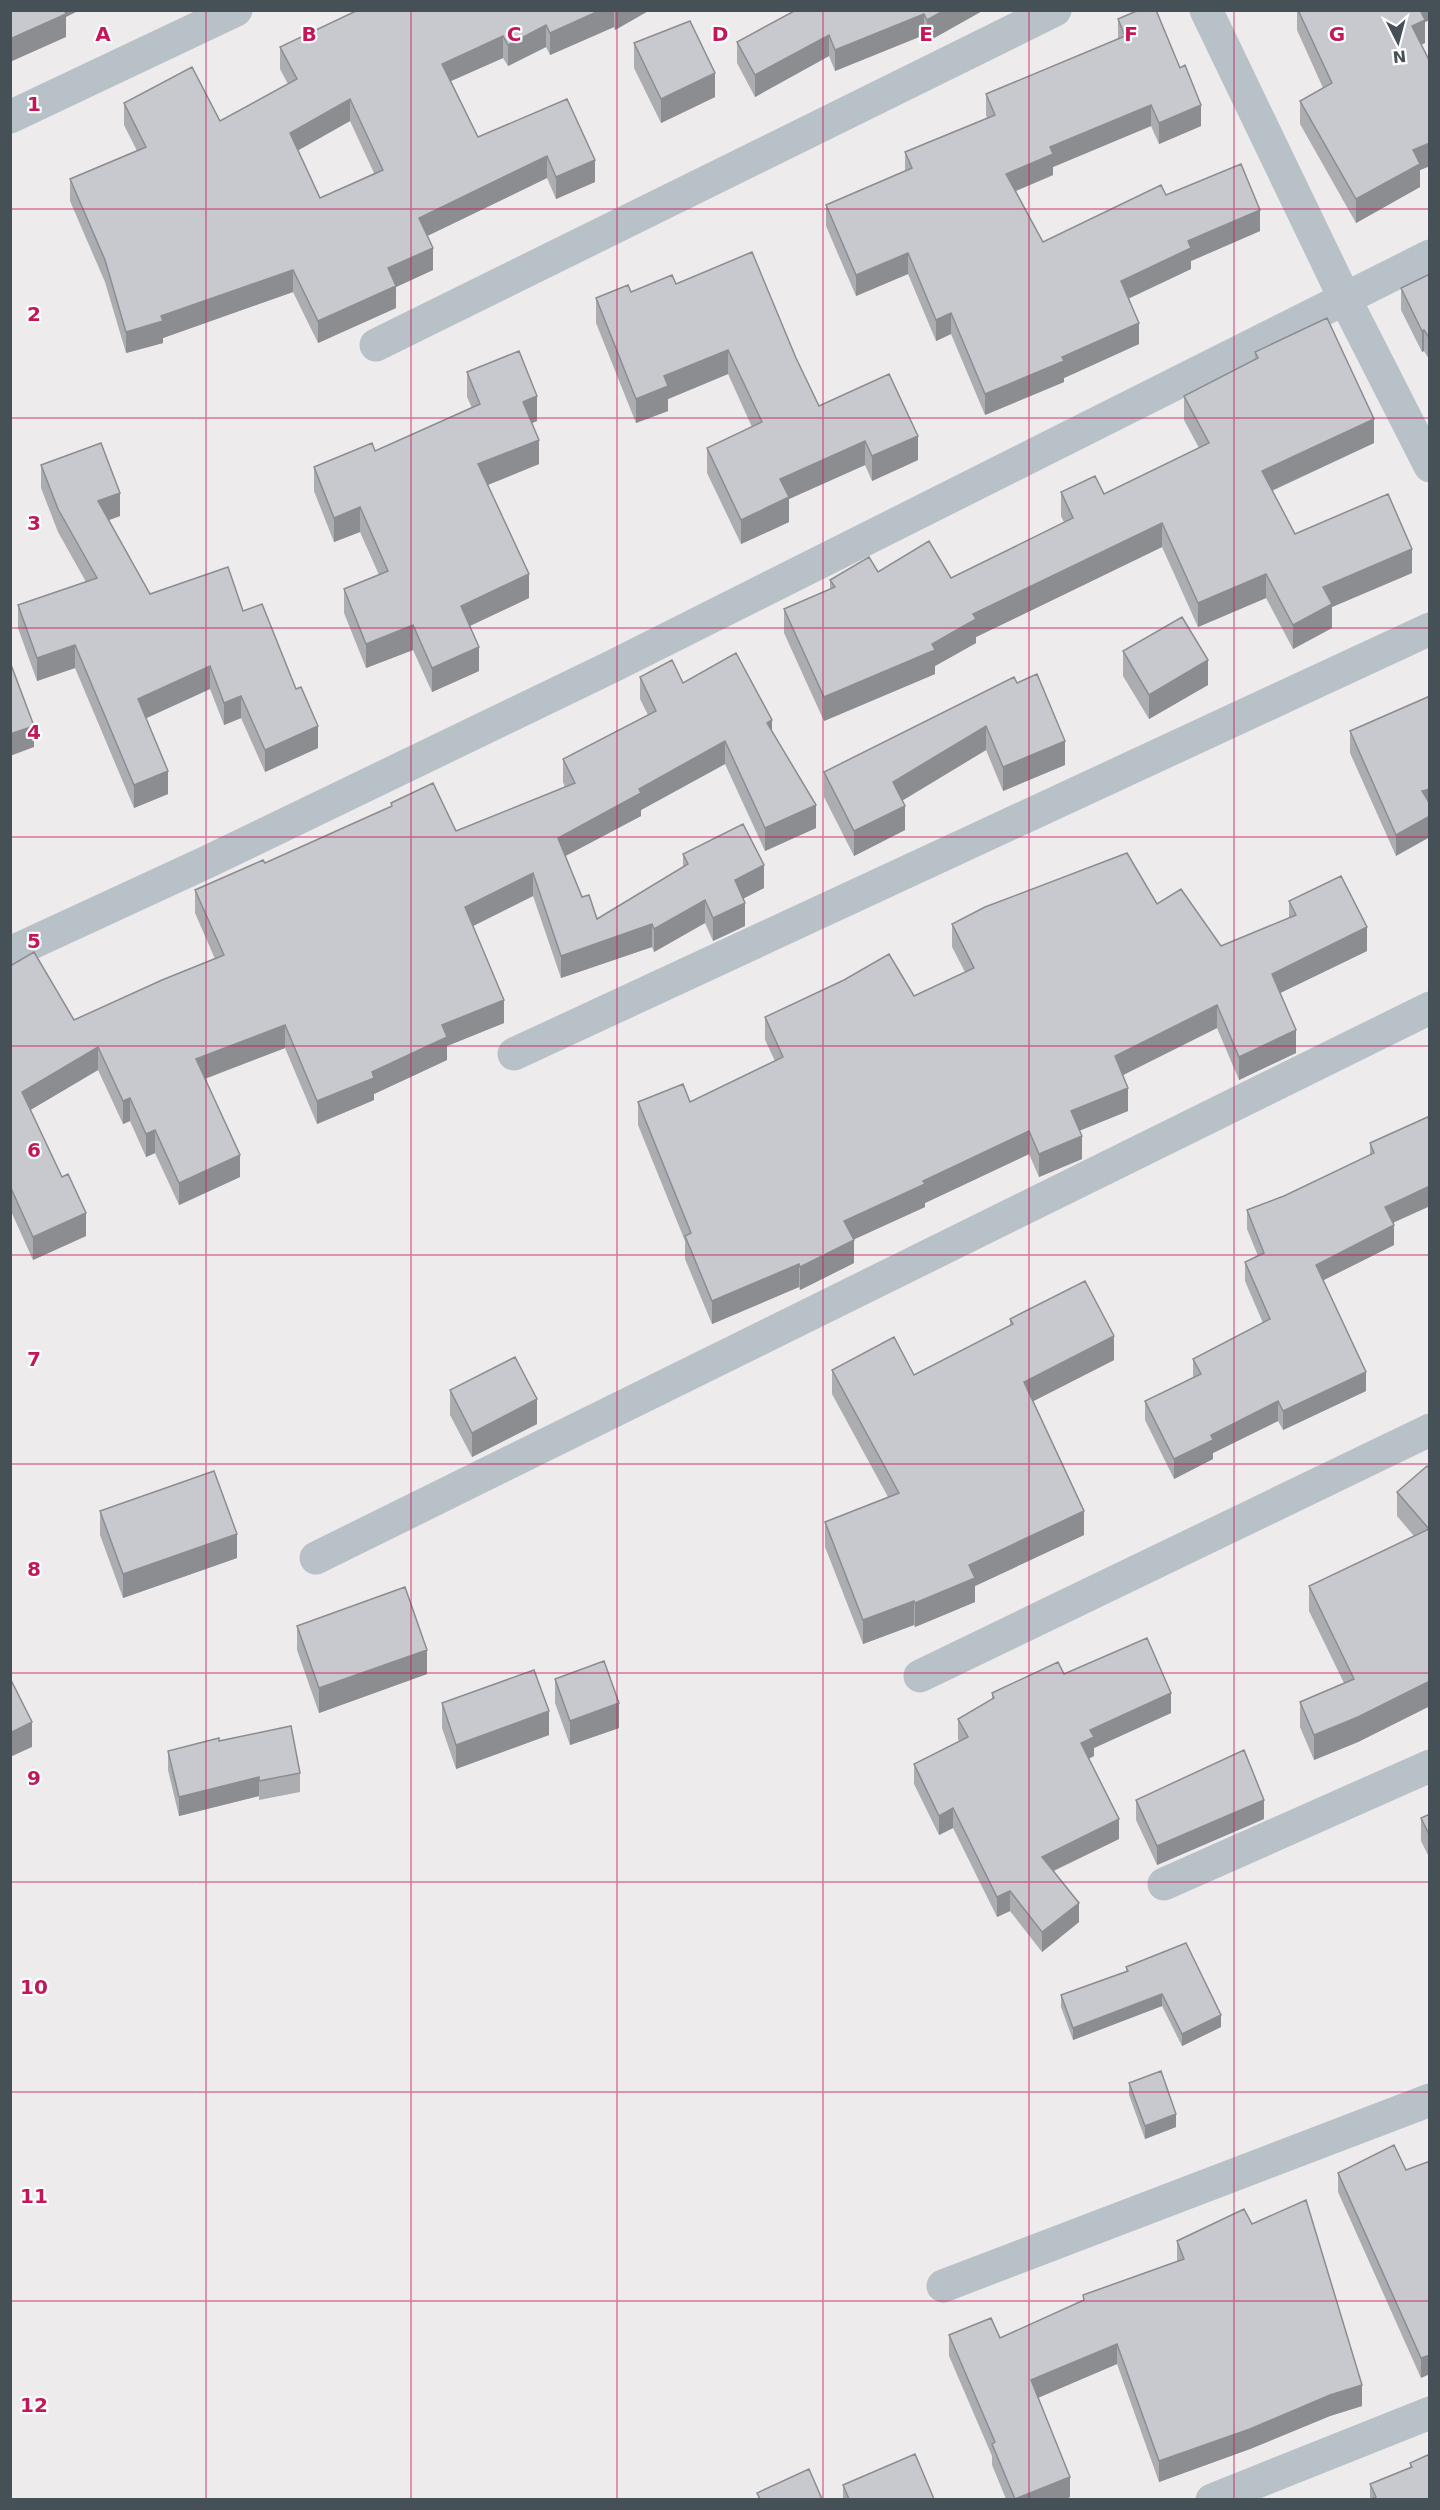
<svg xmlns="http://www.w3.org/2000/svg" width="1440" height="2510" font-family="'DejaVu Sans',sans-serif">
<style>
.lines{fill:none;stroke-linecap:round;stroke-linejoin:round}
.minor{stroke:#b8c1c7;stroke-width:33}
.wall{fill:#abadb1;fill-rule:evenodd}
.shaded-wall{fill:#8b8d90}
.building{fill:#c7c9ce;stroke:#8b8d90;stroke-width:1.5;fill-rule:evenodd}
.grid{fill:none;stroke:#c2185b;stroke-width:1.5;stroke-opacity:0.55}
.grid-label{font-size:20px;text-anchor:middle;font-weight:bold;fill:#c2185b;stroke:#fff;stroke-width:4.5;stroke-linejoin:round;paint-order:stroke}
</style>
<rect width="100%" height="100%" fill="#eeebec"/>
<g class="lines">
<!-- minor -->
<path class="minor" d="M1206 10 1345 299 1430 466
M10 117 236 10
M376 345 1055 10
M10 953 207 862 611 667 1430 256
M514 1054 1430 629
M316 1558 1430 1008
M920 1676 1430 1430
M1164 1884 1430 1766
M943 2286 1430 2100
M1212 2500 1430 2413"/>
</g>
<!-- wall -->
<path class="wall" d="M358 10H650L615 30 614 27 550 55 546 47 508 66 503 58 451 81 478 137 567 99 595 182 556 199 547 178 427 236 433 270 396 287V308L318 343 293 292 163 338V343L126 353 105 282 70 201V179L137 151 124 125V103L220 121 288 84 280 69V47ZM350 121 374 173 320 198 298 150Z
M796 10H984L927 42 924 35 835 71 829 56 755 97 737 63V42Z
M1297 10H1430V20L1425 22V43L1421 45 1430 62V166L1420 170V187L1356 223 1300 124V101L1323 88 1297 30Z
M1118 19 1201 126 1159 144 1151 126 1053 167V175L1016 191 1043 242 1166 195 1260 231 1191 261V269L1128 299 1139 344 1064 378V382L985 415 951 334 936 341 908 274 856 296 826 226V205L905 171V152L987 118 986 115V94L1118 39Z
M634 43 715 97 661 123 634 68Z
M1430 274V361L1424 351 1422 352 1401 310V288Z
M676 284 796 358 819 406 918 460 872 481 865 465 789 499V522L741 544 707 473V448L752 427 728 374 668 399V411L636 423 596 323V298Z
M1255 352 1374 443 1272 491 1295 534 1412 573 1332 607V628L1293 649 1266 598 1198 627 1162 547 976 637V643L935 666V674L824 721 784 633V609L830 589V580L878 572 951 578 1064 522 1061 516V492L1104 494 1199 448 1184 420V396L1255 360Z
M467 372 537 421 532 423 539 464 487 485 529 598 470 626 479 671 432 692 413 650 366 668 344 613V589L379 575 360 532 334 542 314 491V467L375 451 472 408 467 397Z
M41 465 120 516 109 520 150 594 243 611 318 748 265 772 241 718 224 725 210 689 146 718 168 794 134 808 75 668 37 681 18 628V605L86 582 58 532 41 488Z
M1123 651 1208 685 1149 719 1123 676Z
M640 677 683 683 772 732 816 828 765 851 725 764 641 810V816L565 856 582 897 597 919 683 867V854L764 888 743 898 745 926 713 941 705 923 654 952 652 947 561 978 533 896 473 926 504 1023 447 1046V1060L374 1094V1100L317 1124 285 1048 205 1079 240 1177 179 1205 155 1153 146 1157 130 1121 123 1124 98 1070 30 1110 86 1236 33 1260 10 1209V966L74 1020 215 959 195 913V890L265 863 391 807V803L456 831 565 787 563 782V759L648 715 640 699Z
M1014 677 1065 765 1003 791 986 750 902 801 905 830 854 856 824 797V772Z
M1430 696 1396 856 1350 753V731Z
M1289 901 1367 951 1280 993 1296 1053 1239 1080 1217 1028 1123 1075 1128 1111 1079 1131 1082 1159 1039 1177 1029 1154 925 1203V1207L854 1239V1263L800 1290 799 1287 712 1324 685 1259V1241L638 1125V1102H690L775 1061 765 1040V1017L914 996 965 972 952 947V924L1157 904 1221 946 1289 918Z
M1430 1116V1206L1393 1223 1394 1245 1323 1280 1366 1391 1283 1430 1278 1421 1213 1453V1459L1174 1479 1145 1420V1401L1193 1377V1359L1263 1323 1245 1281V1262L1258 1256 1247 1229V1210L1284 1196 1370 1155V1143Z
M1010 1319 1114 1360 1033 1401 1084 1535 975 1586V1602L915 1627 914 1625 863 1644 825 1547V1522L888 1497 832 1394V1370L914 1375 1010 1325Z
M450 1390 537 1424 472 1457 450 1415Z
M1430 1469V1706L1358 1742 1314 1760 1300 1727V1702L1344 1683 1309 1611V1586L1414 1536 1397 1516V1492Z
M100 1511 237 1558 123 1598 100 1535Z
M297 1626 427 1674 319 1713 297 1650Z
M1064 1674 1171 1713 1094 1748V1756L1089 1759 1119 1839 1054 1871 1079 1922 1042 1952 1010 1911 997 1917 953 1828 939 1835 914 1784V1764L959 1741 958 1739V1719L992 1699V1693Z
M555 1679 619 1728 570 1745 555 1703Z
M442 1703 549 1735 456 1769 442 1728Z
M219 1741 300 1773V1792L259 1800V1796L179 1816 168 1770V1751Z
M1136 1800 1264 1819 1157 1865 1136 1820Z
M1430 1814V1859L1421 1841V1818Z
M1126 1967 1221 2027 1182 2046 1162 2006 1073 2040 1061 2007V1995L1126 1971Z
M1129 2083 1176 2127 1145 2139 1129 2095Z
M1430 2161 1421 2378 1338 2192V2173L1406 2170Z
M1252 2224 1362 2406 1330 2416 1250 2449 1159 2482 1117 2364 1038 2397 1070 2497 1065 2499H1006L992 2465V2456L949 2356V2335L1000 2338 1083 2301V2295L1177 2261V2241Z
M1410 2463 1430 2499H1370V2484L1410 2467Z
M843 2485 934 2499H843Z"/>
<!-- shaded-wall -->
<path class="shaded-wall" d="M58 10H80L66 17V37L10 62V39Z
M601 10H614V27L550 55V33Z
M615 10H650L615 30Z
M945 10H984L927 42V20Z
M1417 10H1430V20L1425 22V43L1412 49V26Z
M924 14V35L835 71V50Z
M546 25V47L508 66V45Z
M829 35V56L755 97V75Z
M503 36V58L442 85V64Z
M715 73V97L661 123V99Z
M350 99V121L290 155V133Z
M1151 105V126L1053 167V175L1006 195V174L1050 147Z
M1201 105V126L1159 144V123Z
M1430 143V166L1420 170V187L1356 223V199L1413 150Z
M547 156V178L419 240V218Z
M595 160V182L556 199V177Z
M1260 210V231L1191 261V269L1121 302V281L1188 241Z
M433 248V270L396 287V308L318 343V321L388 268Z
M908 253V274L856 296V275Z
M293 270V292L163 338V343L126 353V332L161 316Z
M951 313V334L936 341V320Z
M1139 323V344L1064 378V382L985 415V394L1062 357Z
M1424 330V351L1422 352V331Z
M728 350V374L668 399V411L636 423V399L664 376Z
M537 396V421L523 427V402Z
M1374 419V443L1262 495V471Z
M918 436V460L872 481V456Z
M539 440V464L478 489V464Z
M865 441V465L789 499V522L741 544V520L780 479Z
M120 493V516L98 524V501Z
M360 507V532L334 542V518Z
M1162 523V547L976 637V643L935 666V674L824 721V697L932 644 973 614Z
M1412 549V573L1332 607V628L1293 649V625L1323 587Z
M529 574V598L461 630V606Z
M1266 574V598L1198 627V603Z
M413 625V650L366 668V644Z
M75 645V668L37 681V658Z
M479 647V671L432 692V668Z
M1208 660V685L1149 719V695Z
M210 666V689L138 722V699Z
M241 696V718L224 725V703Z
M772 720V743L767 723Z
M34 726V747L10 756V734Z
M318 726V748L265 772V750Z
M986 726V750L893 806V782Z
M725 741V764L641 810V816L558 860V838L639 789Z
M1065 741V765L1003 791V767Z
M168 771V794L134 808V785Z
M1430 789V810L1422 791Z
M816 805V828L765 851V828Z
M905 806V830L854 856V831Z
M1430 816V837L1396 856V835Z
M764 865V888L735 903V880Z
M533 873V896L465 930V907Z
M705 900V923L654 952V929Z
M745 903V926L713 941V918Z
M652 924V947L561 978V956Z
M1367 927V951L1272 997V974Z
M504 1000V1023L447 1046V1060L374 1094V1100L317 1124V1101L372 1072 442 1025Z
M1217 1005V1028L1115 1079V1056Z
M285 1025V1048L196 1082V1059Z
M1296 1030V1053L1239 1080V1057Z
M98 1047V1070L22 1115V1092Z
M1128 1088V1111L1071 1134V1111Z
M130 1098V1121L123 1124V1101Z
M155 1130V1153L146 1157V1134Z
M1029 1131V1154L925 1203V1207L844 1244V1221L923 1181Z
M1082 1136V1159L1039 1177V1154Z
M240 1155V1177L179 1205V1183Z
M1430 1186V1206L1385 1226V1207Z
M86 1213V1236L33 1260V1237Z
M1394 1225V1245L1316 1284V1265Z
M854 1240V1263L800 1290V1267Z
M799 1264V1287L712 1324V1301Z
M1114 1336V1360L1024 1406V1382Z
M1366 1372V1391L1283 1430V1411Z
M537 1399V1424L472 1457V1433Z
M1278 1401V1421L1213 1453V1459L1174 1479V1459L1211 1435Z
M1084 1511V1535L975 1586V1602L915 1627V1603L969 1565Z
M237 1534V1558L123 1598V1574Z
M914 1601V1625L863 1644V1620Z
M427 1650V1674L319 1713V1688Z
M1430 1681V1706L1358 1742 1314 1760V1735Z
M1171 1693V1713L1094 1748V1756L1081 1762V1743L1090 1730Z
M619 1703V1728L570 1745V1721Z
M549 1711V1735L456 1769V1745Z
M32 1722V1747L10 1757V1733Z
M259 1777V1796L179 1816V1797Z
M1264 1800V1819L1157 1865V1846Z
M953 1808V1828L939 1835V1816Z
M1119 1819V1839L1042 1876V1857Z
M1010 1891V1911L997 1917V1897Z
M1079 1903V1922L1042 1952V1932Z
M1162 1994V2006L1073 2040V2028Z
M1221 2015V2027L1182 2046V2034Z
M1176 2114V2127L1145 2139V2126Z
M1117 2344V2364L1031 2401V2380Z
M1430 2355V2374L1421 2378V2358Z
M1362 2385V2406L1330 2416 1250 2449 1159 2482V2461L1330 2395Z
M1070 2477V2497L1065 2499H1015Z"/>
<!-- building -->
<path class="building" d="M10 10H64L66 14 10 39Z
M358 10H601L550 33 546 25 508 45 503 36 442 64 478 137 567 99 595 160 556 177 547 156 419 218 433 248 388 268 396 286 318 321 293 270 161 316 163 321 126 332 105 260 70 179 146 147 124 103 192 67 220 121 297 79 280 47ZM350 99 383 170 320 198 290 133Z
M796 10H945L927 20 924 14 835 50 829 35 755 75 737 42Z
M1139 10H1156L1180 68 1185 65 1201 105 1159 123 1151 105 1050 147 1053 154 1006 174 1043 242 1161 185 1166 195 1241 164 1260 210 1188 241 1191 248 1121 281 1139 323 1062 357 1064 361 985 394 951 313 936 320 908 253 856 275 826 205 912 168 905 152 995 115 986 94 1125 36 1118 19Z
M1298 10H1420L1425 20 1412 26 1430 62V143L1413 150 1420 164 1356 199 1300 101 1332 83Z
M690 21 715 73 661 99 634 43Z
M752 252 796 358 819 406 889 374 918 436 872 456 865 441 780 479 789 497 741 520 707 448 762 422 728 350 664 376 668 386 636 399 596 298 628 285 631 292 672 275 676 284Z
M1430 274V339L1424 330 1422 331 1401 288Z
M1327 318 1374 419 1262 471 1295 534 1388 494 1412 549 1323 587 1332 604 1293 625 1266 574 1198 603 1162 523 973 614 976 619 932 644 935 650 824 697 784 609 835 587 830 580 869 557 878 572 929 541 951 578 1073 518 1061 492 1095 476 1104 494 1209 443 1184 396 1258 358 1255 352Z
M519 351 537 396 523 402 539 440 478 464 529 574 461 606 479 647 432 668 413 625 366 644 344 589 388 571 360 507 334 518 314 467 372 443 375 451 480 404 467 372Z
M101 443 120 493 98 501 150 594 228 567 243 611 262 604 296 689 301 687 318 726 265 750 241 696 224 703 210 666 138 699 168 771 134 785 75 645 37 658 18 605 97 578 58 509 41 465Z
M1182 617 1208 660 1149 695 1123 651Z
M736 653 772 720 767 723 816 805 765 828 725 741 639 789 641 793 558 838 582 897 589 895 597 919 688 864 683 854 743 824 764 865 735 880 745 903 713 918 705 900 654 929 652 924 561 956 533 873 465 907 504 1000 442 1025 447 1037 372 1072 374 1078 317 1101 285 1025 196 1059 240 1155 179 1183 155 1130 146 1134 130 1098 123 1101 98 1047 22 1092 62 1177 68 1174 86 1213 33 1237 10 1186V966L34 952 74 1020 162 980 224 955 195 890 263 860 265 863 392 806 391 803 433 783 456 831 575 783 563 759 656 711 640 677 672 660 683 683Z
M10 662 34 726 10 734Z
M1037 674 1065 741 1003 767 986 726 893 782 905 806 854 831 824 772 1014 677 1017 683Z
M1430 696V789L1422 791 1430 804V816L1396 835 1350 731Z
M1127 853 1157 904 1181 889 1221 946 1296 915 1289 901 1341 876 1367 927 1272 974 1296 1030 1239 1057 1217 1005 1115 1056 1128 1088 1071 1111 1082 1136 1039 1154 1029 1131 923 1181 925 1184 844 1221 854 1240 800 1267 799 1264 712 1301 685 1236 691 1233 638 1102 683 1084 690 1102 783 1057 765 1017 844 980 889 954 914 996 974 968 952 924 985 907Z
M1430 1116V1186L1385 1207 1394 1225 1316 1265 1366 1372 1283 1411 1278 1401 1211 1435 1213 1440 1174 1459 1145 1401 1201 1374 1193 1359 1270 1319 1245 1262 1264 1253 1247 1210 1284 1196 1374 1153 1370 1143Z
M1085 1281 1114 1336 1024 1382 1084 1511 969 1565 975 1578 915 1603 914 1601 863 1620 825 1522 899 1493 832 1370 894 1337 914 1375 1013 1324 1010 1319Z
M515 1357 537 1399 472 1433 450 1390Z
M1427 1466 1430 1469V1681L1358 1717 1314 1735 1300 1702 1354 1679 1309 1586 1429 1529 1397 1492Z
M214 1471 237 1534 123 1574 100 1511Z
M405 1587 427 1650 319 1688 297 1626Z
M1147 1638 1171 1693 1090 1730 1094 1737 1081 1743 1119 1819 1042 1857 1079 1903 1042 1932 1010 1891 997 1897 953 1808 939 1816 914 1764 968 1737 958 1719 994 1698 992 1693 1058 1662 1064 1674Z
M604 1661 619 1703 570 1721 555 1679Z
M534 1670 549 1711 456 1745 442 1703Z
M10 1678 32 1722 10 1733Z
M291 1726 300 1773 259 1781V1777L179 1797 168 1751 219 1738V1741Z
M1244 1750 1264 1800 1157 1846 1136 1800Z
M1430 1814V1836L1421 1818Z
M1186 1943 1221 2015 1182 2034 1162 1994 1073 2028 1061 1995 1128 1971 1126 1967Z
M1161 2071 1176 2114 1145 2126 1129 2083Z
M1394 2145 1406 2170 1430 2161V2355L1421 2358 1338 2173Z
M1306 2200 1362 2385 1330 2395 1250 2429 1159 2461 1117 2344 1031 2380 1070 2477 1015 2499 992 2444 995 2442 949 2335 991 2318 1000 2338 1084 2300 1083 2295 1184 2259 1177 2241 1244 2209 1252 2224Z
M915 2454 934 2499H849L843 2485Z
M1430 2454V2499H1372L1376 2497 1370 2484 1412 2467 1410 2463Z
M809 2469 822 2499H760L757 2493Z"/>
<!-- grid -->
<path class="grid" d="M206 10V2500M411 10V2500M617 10V2500M823 10V2500M1029 10V2500M1234 10V2500M10 209H1430M10 418H1430M10 628H1430M10 837H1430M10 1046H1430M10 1255H1430M10 1464H1430M10 1673H1430M10 1882H1430M10 2092H1430M10 2301H1430"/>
<g class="grid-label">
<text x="103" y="41">A</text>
<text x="309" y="41">B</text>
<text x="514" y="41">C</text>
<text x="720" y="41">D</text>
<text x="926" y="41">E</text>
<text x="1131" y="41">F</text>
<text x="1337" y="41">G</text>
<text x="34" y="111">1</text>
<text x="34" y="321">2</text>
<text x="34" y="530">3</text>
<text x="34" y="739">4</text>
<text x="34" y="948">5</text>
<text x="34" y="1157">6</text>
<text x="34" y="1366">7</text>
<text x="34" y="1576">8</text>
<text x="34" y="1785">9</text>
<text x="34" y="1994">10</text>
<text x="34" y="2203">11</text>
<text x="34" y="2412">12</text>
</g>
<!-- border -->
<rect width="1440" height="2510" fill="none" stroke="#465057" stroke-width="24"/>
<!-- north arrow -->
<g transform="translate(1398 42) rotate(174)" stroke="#ffffff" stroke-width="4.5" paint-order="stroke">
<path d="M0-4.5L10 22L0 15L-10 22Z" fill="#465057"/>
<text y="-9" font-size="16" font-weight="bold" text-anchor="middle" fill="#465057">N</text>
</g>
</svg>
